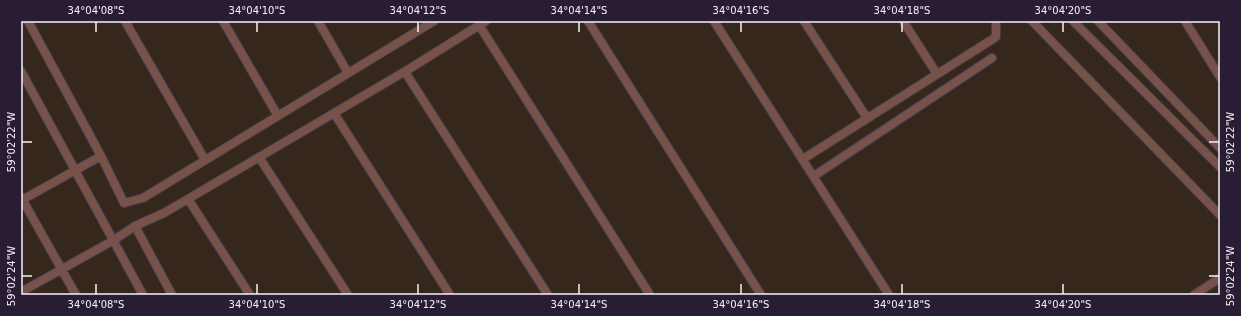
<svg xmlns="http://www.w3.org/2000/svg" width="1241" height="316" font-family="'DejaVu Sans',sans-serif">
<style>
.industrial{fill:#36271c}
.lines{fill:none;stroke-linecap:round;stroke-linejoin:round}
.lane-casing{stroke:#463b4f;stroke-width:10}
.lane{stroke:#765249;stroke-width:8}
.ticks{fill:none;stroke:#f7f1fd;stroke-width:1.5}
.neatline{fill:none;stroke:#f7f1fd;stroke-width:1.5}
.ticks-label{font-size:10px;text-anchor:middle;fill:#f7f1fd}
</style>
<rect width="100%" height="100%" fill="#291d33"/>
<!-- industrial -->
<path class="industrial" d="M21 21H1220V295H21Z"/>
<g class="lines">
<!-- lane casing -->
<g class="lane-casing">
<path id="lane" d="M28 21 101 156
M125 21 205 160
M223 21 278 116
M318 21 348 73
M588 21 761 295
M714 21 889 295
M804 21 867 118
M903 21 937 74
M1032 21 1220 215
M1073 21 1220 167
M1098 21 1220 148
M1185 21 1220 77
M479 25 650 295
M21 71 143 295
M405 72 548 295
M334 113 450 295
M259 157 348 295
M803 159 996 37V21
M814 176 992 58
M21 197 76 295
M188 199 250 295
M22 200 101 156 124 203 143 198 434 21
M135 226 172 295
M21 292 114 240 135 226 164 213 188 199 409 69 486 21
M1194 295 1220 278"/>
</g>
<!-- lane -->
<use href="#lane" class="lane"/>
</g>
<!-- ticks -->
<path class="ticks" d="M96 22V32M257 22V32M418 22V32M579 22V32M741 22V32M902 22V32M1063 22V32M22 142H32M1209 142H1219M22 276H32M1209 276H1219M96 284V294M257 284V294M418 284V294M579 284V294M741 284V294M902 284V294M1063 284V294"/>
<!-- border -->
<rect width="1241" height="316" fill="none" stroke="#291d33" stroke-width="44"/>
<rect x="22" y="22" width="1197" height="272" class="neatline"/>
<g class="ticks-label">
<text x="96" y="14">34°04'08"S</text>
<text x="257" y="14">34°04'10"S</text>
<text x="418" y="14">34°04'12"S</text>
<text x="579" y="14">34°04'14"S</text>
<text x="741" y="14">34°04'16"S</text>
<text x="902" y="14">34°04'18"S</text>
<text x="1063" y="14">34°04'20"S</text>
<text transform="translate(1230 142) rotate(-90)" y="4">59°02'22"W</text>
<text transform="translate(11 142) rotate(-90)" y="4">59°02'22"W</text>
<text transform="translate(1230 276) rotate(-90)" y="4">59°02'24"W</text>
<text transform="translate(11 276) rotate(-90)" y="4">59°02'24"W</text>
<text x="96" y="308">34°04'08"S</text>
<text x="257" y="308">34°04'10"S</text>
<text x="418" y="308">34°04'12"S</text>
<text x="579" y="308">34°04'14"S</text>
<text x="741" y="308">34°04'16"S</text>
<text x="902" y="308">34°04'18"S</text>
<text x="1063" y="308">34°04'20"S</text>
</g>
</svg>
